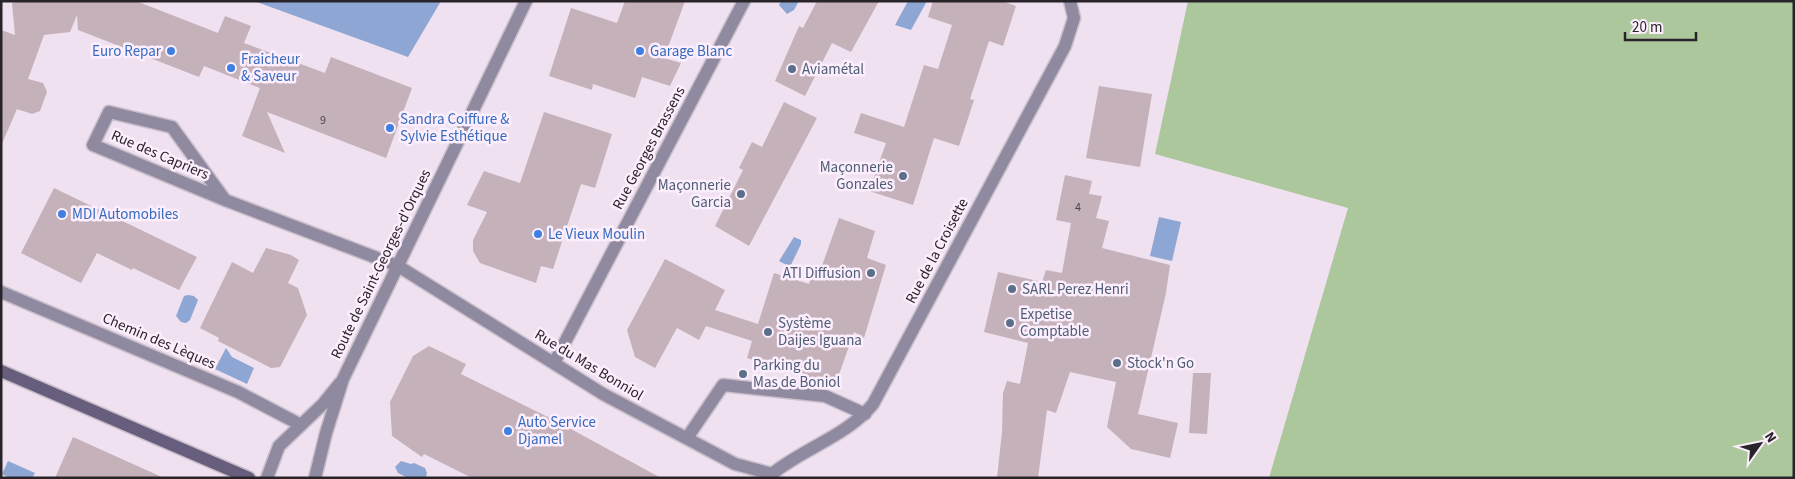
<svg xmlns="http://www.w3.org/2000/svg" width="1795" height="479" font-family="'Source Sans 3',sans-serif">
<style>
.green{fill:#adc79d}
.water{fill:#8ea6d4}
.building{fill:#c5b1b9}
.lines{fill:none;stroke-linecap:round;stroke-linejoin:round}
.service-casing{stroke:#cbbfcc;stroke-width:15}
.minor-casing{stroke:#cbbfcc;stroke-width:15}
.tertiary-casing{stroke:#cbbfcc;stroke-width:15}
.secondary-casing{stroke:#cbbfcc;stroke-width:15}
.service{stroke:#908aa0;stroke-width:12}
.minor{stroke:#908aa0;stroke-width:12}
.tertiary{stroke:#908aa0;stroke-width:12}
.secondary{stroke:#675e7e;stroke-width:12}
.shop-dot{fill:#3f7fe0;stroke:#fceefd;stroke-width:2}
.service-dot{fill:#5c6f8a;stroke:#fceefd;stroke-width:2}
.labels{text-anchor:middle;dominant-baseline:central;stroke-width:5;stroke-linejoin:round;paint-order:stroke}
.number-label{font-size:12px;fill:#50474d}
.shop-label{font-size:15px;fill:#366cbe;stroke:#fceefd;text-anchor:start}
.service-label{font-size:15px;fill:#4e5e75;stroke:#fceefd;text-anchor:start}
.street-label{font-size:15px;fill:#292429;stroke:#fceefd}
</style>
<rect width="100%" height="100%" fill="#efe1f0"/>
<!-- green -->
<path class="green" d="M1188 1H1794V478H1269L1348 208 1155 154Z"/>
<!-- water -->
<path class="water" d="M254 1H441L408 57Z
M781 1H799L794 10 787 14 779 5Z
M908 1H927L911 30 895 25Z
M1159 217 1181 222 1172 261 1150 256Z
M794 237 801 240V244L790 267 779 261Z
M188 295 194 296 198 300 190 320 186 323 181 322 176 316 184 296Z
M226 348 232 357 254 368 247 384 215 369Z
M8 461 35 473 32 478H9L2 474Z
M401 461 411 464 414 463 425 468 427 473 426 477 408 478 398 473 395 467Z"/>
<!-- building -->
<path class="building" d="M21 1H136L218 33 225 16 251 26 244 43 325 73 331 57 412 88 386 158 267 112 285 153 242 136 260 88 204 66 199 77 78 30 77 15 70 32 44 35 28 79 43 83 47 92 40 111 32 114 17 109 1 146V30L15 35 12 3Z
M625 1H685L664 58 681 63 670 86 642 77 635 98 593 84 592 90 549 76 571 8 617 23Z
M817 1H879L851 52 832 43 805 96 775 81 799 26 803 28Z
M933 1H1002L1016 6 1003 46 989 41 970 99 974 100 959 146 934 138 913 205 869 191 886 143 854 133 861 113 904 127 924 65 938 69 952 25 928 17Z
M1099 86 1152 94 1140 167 1086 158Z
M784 102 817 118 749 246 715 226 743 170 739 168 752 142 762 147Z
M544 112 612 134 595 188 581 184 553 269 541 266 536 283 480 263 473 251V240L487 212 467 205 484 171 520 183Z
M1065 175 1092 181 1089 194 1102 196 1096 218 1109 221 1102 248 1170 265 1166 293 1138 414 1178 423 1170 458 1131 449 1107 427 1116 382 1070 372 1056 413 1047 410 1038 478H997L1002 432 1003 393 1007 381 1020 384 1028 343 984 332 998 272 1042 282 1046 270 1062 273 1071 223 1056 220Z
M54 188 197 257 179 290 133 268 132 270 97 253 81 283 21 253Z
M839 218 875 231 867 258 886 265 864 338 854 332 835 386 747 358 752 341 706 326 699 340 677 328 655 368 635 357 627 330 665 259 725 290 715 310 758 324 774 273 809 284 812 275 818 277Z
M266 248 291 255 299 260 288 283 298 288 307 315 280 367 271 368 218 341 219 338 200 328 232 262 253 273Z
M429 346 466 364 461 374 558 422 661 478H472L424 454 422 457 392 436 390 402 413 356Z
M1193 373H1211L1207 434 1189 433Z
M73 437 164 478H55Z"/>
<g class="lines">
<!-- service casing -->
<g class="service-casing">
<path id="service" d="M1 292 238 392 301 425
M687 438 723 385 825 396 865 414"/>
</g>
<!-- minor casing -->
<g class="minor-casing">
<path id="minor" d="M225 200 172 127 109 112 93 145 225 200 398 266 603 394 735 464 772 474
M554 363 744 1
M772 474C804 448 847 436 873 404L1065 46 1074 18 1070 1"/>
</g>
<!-- tertiary casing -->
<g class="tertiary-casing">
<path id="tertiary" d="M267 478 279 446 323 404 340 383
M315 478 326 433 343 379 526 1"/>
</g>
<!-- secondary casing -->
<g class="secondary-casing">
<path id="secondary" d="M1 371 249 478"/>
</g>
<!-- service -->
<use href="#service" class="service"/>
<!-- minor -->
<use href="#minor" class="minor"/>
<!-- tertiary -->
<use href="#tertiary" class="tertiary"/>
<!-- secondary -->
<use href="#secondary" class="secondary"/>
</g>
<!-- markers -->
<g class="shop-dot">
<circle cx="171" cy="51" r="5"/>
<circle cx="640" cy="51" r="5"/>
<circle cx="231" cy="68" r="5"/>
<circle cx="390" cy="128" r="5"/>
<circle cx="62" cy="214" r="5"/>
<circle cx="538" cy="234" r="5"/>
<circle cx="508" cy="431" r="5"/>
</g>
<g class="service-dot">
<circle cx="792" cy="69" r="5"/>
<circle cx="903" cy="176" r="5"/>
<circle cx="741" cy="194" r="5"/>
<circle cx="871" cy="273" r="5"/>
<circle cx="1012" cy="289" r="5"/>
<circle cx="1010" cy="323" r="5"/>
<circle cx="768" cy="332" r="5"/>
<circle cx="1117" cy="363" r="5"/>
<circle cx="743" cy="374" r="5"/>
</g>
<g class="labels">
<!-- number labels -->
<g class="number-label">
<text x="323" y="120">9</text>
<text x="1078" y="207">4</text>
</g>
<!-- shop labels -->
<g class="shop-label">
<text x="161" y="51" text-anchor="end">Euro Repar</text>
<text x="650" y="51">Garage Blanc</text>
<text x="241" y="59">Fraicheur<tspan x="241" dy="17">&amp; Saveur</tspan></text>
<text x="400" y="119">Sandra Coiffure &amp;<tspan x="400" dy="17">Sylvie Esthétique</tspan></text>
<text x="72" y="214">MDI Automobiles</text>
<text x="548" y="234">Le Vieux Moulin</text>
<text x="518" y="422">Auto Service<tspan x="518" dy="17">Djamel</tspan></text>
</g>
<!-- service labels -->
<g class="service-label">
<text x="802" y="69">Aviamétal</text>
<text x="893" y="167" text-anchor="end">Maçonnerie<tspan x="893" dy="17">Gonzales</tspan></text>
<text x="731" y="185" text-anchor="end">Maçonnerie<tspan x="731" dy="17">Garcia</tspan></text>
<text x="861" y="273" text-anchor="end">ATI Diffusion</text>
<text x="1022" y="289">SARL Perez Henri</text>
<text x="1020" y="314">Expetise<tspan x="1020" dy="17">Comptable</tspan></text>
<text x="778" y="323">Système<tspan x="778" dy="17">Daijes Iguana</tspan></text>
<text x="1127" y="363">Stock'n Go</text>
<text x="753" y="365">Parking du<tspan x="753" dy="17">Mas de Boniol</tspan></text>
</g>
<!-- street labels -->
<g class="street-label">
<text transform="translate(649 148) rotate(-62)">Rue Georges Brassens</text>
<text transform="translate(160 155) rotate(23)">Rue des Capriers</text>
<text transform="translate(937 251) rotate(-62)">Rue de la Croisette</text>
<text transform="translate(381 264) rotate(-64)">Route de Saint-Georges-d'Orques</text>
<text transform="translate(159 341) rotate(23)">Chemin des Lèques</text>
<text transform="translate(589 365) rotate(31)">Rue du Mas Bonniol</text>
</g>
</g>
<!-- border -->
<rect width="1795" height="479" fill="none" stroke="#292429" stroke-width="5"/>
<!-- north arrow -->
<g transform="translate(1760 444) rotate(57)" stroke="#fceefd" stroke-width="4" paint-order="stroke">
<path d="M0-4L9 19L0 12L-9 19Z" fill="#292429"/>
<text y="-8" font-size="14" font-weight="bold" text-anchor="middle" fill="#292429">N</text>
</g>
<!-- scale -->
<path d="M1625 32v8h71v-8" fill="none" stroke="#292429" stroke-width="2.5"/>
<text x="1632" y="32" font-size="15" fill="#292429" stroke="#fceefd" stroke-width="4" paint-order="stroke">20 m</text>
</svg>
